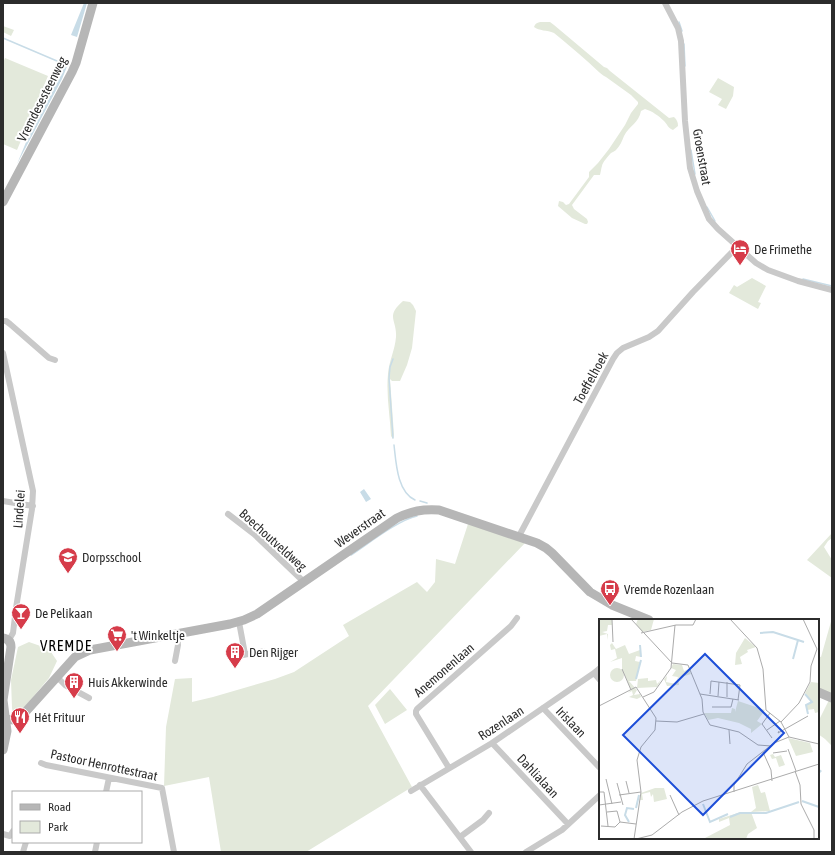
<svg xmlns="http://www.w3.org/2000/svg" width="835" height="855" font-family="'Asap Condensed',sans-serif">
<style>
.green{fill:#e3e9db}
.water{fill:#c8dce7}
.lines{fill:none;stroke-linecap:round;stroke-linejoin:round}
.stream{stroke:#c8dce7;stroke-width:1.5}
.street{stroke:#c9c9c9;stroke-width:6}
.secondary{stroke:#b6b6b6;stroke-width:9}
.labels{text-anchor:middle;dominant-baseline:central;stroke-width:4;stroke-linejoin:round;paint-order:stroke}
.street-label{font-size:13px;fill:#2c2c2c;stroke:#fff}
.poi-label{font-size:13px;fill:#2c2c2c;stroke:#fff;text-anchor:start}
.quarter-label{font-size:15px;letter-spacing:1px;fill:#000;stroke:#fff}
.inset-river{fill:none;stroke:#c8dce7;stroke-width:2}
.inset-road{fill:none;stroke:#ababab;stroke-width:1}
.view{fill:#1d4ed8;fill-opacity:0.15;stroke:#1d4ed8;stroke-width:2}
.inset-edge{fill:none;stroke:#2c2c2c;stroke-width:2}
</style>
<rect width="100%" height="100%" fill="#fff"/>
<!-- green -->
<path class="green" d="M544 22H550L554 25 604 67 607 68 610 71 669 118 674 117C677 120 678 122 678 126L673 130C667 127 668 125 664 121 659 116 652 111 645 109L641 111C639 123 629 126 624 136 622 141 620 146 616 150 615 151 613 152 611 153 609 155 602 163 602 166 601 169 601 171 600 175H594L572 205 574 209 587 219 588 222 587 224H585L572 218 558 206 559 201 563 202 566 205 569 204 589 177V172L598 163 609 149 625 125 631 113 638 104V102L631 95 606 77C600 74 593 66 587 61 576 51 565 42 554 33 547 30 539 31 534 27 536 22 539 22 544 22Z
M3 26 14 30 11 36 3 32Z
M5 58 48 76 17 150 3 144V63Z
M718 78 734 87 733 96 726 109 718 105 722 99 709 92Z
M752 278 766 286 758 302 761 303 758 309 729 293 734 285 737 287Z
M403 301 410 302 413 305 416 311 412 348 407 365 400 381H392L390 379 394 435 393 439 391 436C390 415 386 395 388 374 389 361 395 350 396 337 397 319 385 317 403 301Z
M468 524 526 542 368 706 412 787 306 852H221L209 777 164 786 166 727 175 679 192 678V702L213 697 275 679 294 672 349 636 343 625 417 582 427 592 435 582 436 559 455 564Z
M832 533V538L828 541 824 547 832 560V578L807 560Z
M832 618V695L818 689V656L821 657Z
M29 642 49 649 57 661 49 678 22 710 18 713H13L12 708 11 680 18 647Z
M390 689 407 710 385 724 375 705Z
M829 700 832 701V746L825 739 818 734V722Z"/>
<!-- water -->
<path class="water" d="M84 3H87L77 37 71 35Z
M60 60 68 64 62 79 17 164 58 65 57 61Z
M364 489 371 499 366 502 360 492Z"/>
<g class="lines">
<!-- stream -->
<path class="stream" d="M679 22 682 31
M3 38 57 61
M684 44 685 66
M691 150 695 174
M707 207 715 221
M803 279 832 286
M393 438 389 378 390 367 393 359
M394 445C396 462 397 492 415 500
M420 501 427 503
M351 555C368 544 398 520 417 516
M818 769 821 771 818 774"/>
<!-- street -->
<path class="street" d="M665 3 678 28 681 41 685 121 690 168 697 191 709 219 718 229 756 263 768 270 798 281 832 290
M3 321H6L10 324 49 358 55 360
M3 353 33 491 32 509 16 608 13 633 10 638 11 644
M3 501 33 506
M228 514 254 534 304 582
M519 536 613 359 617 353 623 348 649 337 658 331 693 292 737 247
M239 622 245 654
M238 656 263 651
M175 661 178 645 177 634
M594 673 600 680
M57 677 65 685 89 698
M543 708 600 768
M492 743 568 824
M41 763 46 765 162 788 174 852
M449 768 416 714V711L417 709 511 626 517 618
M420 785 471 852
M411 791 492 743 594 673 600 668
M106 792 109 778
M3 834 10 836 13 831
M460 837 483 820 489 813
M23 852 26 842
M95 852 97 842
M526 852 562 830 600 795"/>
<!-- secondary -->
<path class="secondary" d="M3 202 72 72 76 63 93 3
M3 638C8 639 11 642 11 647L3 700 7 731 3 750
M818 692 832 698
M5 719 14 720 20 718 75 657 90 650 230 624 244 620 257 614 397 518C412 511 422 509 439 510L537 543 546 548 552 553 590 592 612 605 649 620"/>
</g>
<!-- icons -->
<defs>
<g id="hotel-pin" transform="scale(1)"><path d="M0 17L-7.5 6A9.5 9.5 0 1 1 7.5 6Z" fill="#d63c4a" stroke="#fff"/><path d="M-6-4.5h1.5V1H6V5H4.5V3h-9V5H-6ZM-4 0a1.8 1.8 0 1 1 3.6 0ZM.5 0V-2.5h3Q6-2.5 6 0Z" fill="#fff"/></g>
<g id="school-pin" transform="scale(1)"><path d="M0 17L-7.5 6A9.5 9.5 0 1 1 7.5 6Z" fill="#d63c4a" stroke="#fff"/><path d="M0-5L7-2L0 1L-7-2ZM-4 1L0 2.5L4 1V4Q0 6-4 4Z" fill="#fff"/></g>
<g id="bus-pin" transform="scale(1)"><path d="M0 17L-7.5 6A9.5 9.5 0 1 1 7.5 6Z" fill="#d63c4a" stroke="#fff"/><path d="M-5-6H5V4H4V6H2V4H-2V6H-4V4H-5ZM-3.5-4V0h7V-4ZM-3.5 1.2v1.5H-2V1.2ZM2 1.2v1.5H3.5V1.2Z" fill="#fff"/></g>
<g id="bar-pin" transform="scale(1)"><path d="M0 17L-7.5 6A9.5 9.5 0 1 1 7.5 6Z" fill="#d63c4a" stroke="#fff"/><path d="M-6-5H6L.8 .8V4.5H3.5V6h-7V4.5H-.8V.8Z" fill="#fff"/></g>
<g id="supermarket-pin" transform="scale(1)"><path d="M0 17L-7.5 6A9.5 9.5 0 1 1 7.5 6Z" fill="#d63c4a" stroke="#fff"/><path d="M-6-5.5h2.5l.6 2H6L4.5 2H-2.5L-4.4-4H-6ZM-1.5 3.2a1.3 1.3 0 1 0 .1 0ZM3 3.2a1.3 1.3 0 1 0 .1 0Z" fill="#fff"/></g>
<g id="building-pin" transform="scale(1)"><path d="M0 17L-7.5 6A9.5 9.5 0 1 1 7.5 6Z" fill="#d63c4a" stroke="#fff"/><path d="M-4-6H4V6H1V3H-1V6H-4ZM-2.5-4.3h1.7v1.8h-1.7ZM.8-4.3h1.7v1.8H.8ZM-2.5-1h1.7V.8h-1.7ZM.8-1h1.7V.8H.8Z" fill="#fff"/></g>
<g id="restaurant-pin" transform="scale(1)"><path d="M0 17L-7.5 6A9.5 9.5 0 1 1 7.5 6Z" fill="#d63c4a" stroke="#fff"/><path d="M-5-6h1v4h1v-4h1v4h1v-4h1v5L-1.5 .5V6h-2V.5L-5-1ZM5-6V6H3V1.5H1.5Q1.5-4 5-6Z" fill="#fff"/></g>
</defs>
<g fill-rule="evenodd">
<use href="#hotel-pin" x="740" y="249"/>
<use href="#school-pin" x="68" y="557"/>
<use href="#bus-pin" x="610" y="589"/>
<use href="#bar-pin" x="21" y="613"/>
<use href="#supermarket-pin" x="117" y="635"/>
<use href="#building-pin" x="235" y="652"/>
<use href="#building-pin" x="74" y="682"/>
<use href="#restaurant-pin" x="20" y="717"/>
</g>
<g class="labels">
<!-- street labels -->
<g class="street-label">
<text transform="translate(42 99) rotate(-63)">Vremdesesteenweg</text>
<text transform="translate(702 157) rotate(80)">Groenstraat</text>
<text transform="translate(591 378) rotate(-61)">Toeffelhoek</text>
<text transform="translate(19 509) rotate(-86)">Lindelei</text>
<text transform="translate(360 528) rotate(-35)">Weverstraat</text>
<text transform="translate(273 540) rotate(42)">Boechoutveldweg</text>
<text transform="translate(444 670) rotate(-41)">Anemonenlaan</text>
<text transform="translate(571 722) rotate(46)">Irislaan</text>
<text transform="translate(501 723) rotate(-33)">Rozenlaan</text>
<text transform="translate(104 765) rotate(12)">Pastoor Henrottestraat</text>
<text transform="translate(538 776) rotate(47)">Dahlialaan</text>
</g>
<!-- poi labels -->
<g class="poi-label">
<text x="754" y="249">De Frimethe</text>
<text x="82" y="557">Dorpsschool</text>
<text x="624" y="589">Vremde Rozenlaan</text>
<text x="35" y="613">De Pelikaan</text>
<text x="131" y="635">'t Winkeltje</text>
<text x="249" y="652">Den Rijger</text>
<text x="88" y="682">Huis Akkerwinde</text>
<text x="34" y="717">Hét Frituur</text>
</g>
<!-- quarter labels -->
<g class="quarter-label">
<text x="66" y="645">VREMDE</text>
</g>
</g>
<!-- overview -->
<g transform="translate(599 619)">
<rect width="220" height="220" fill="#fff"/>
<path d="M1 0 13 1V6H9L8 12 3 13 9 15V21L8 15 0 17ZM39 0H55L52 11 43 13 37 5ZM146 19 157 28 148 31 149 33 141 38 143 45 136 46 137 34ZM13 24 17 30 26 26 30 35 41 31 42 38 37 37 36 42 41 43 37 62H30L38 71 35 76 41 75 42 78 38 80 30 78 34 76 33 72 29 74 32 71 23 50V39L11 43 18 39 16 30 12 31 11 26ZM74 45 83 46 85 52 90 50 92 55 79 59 80 66 68 67 65 60 68 57 67 63 77 65 79 58 73 57 77 51 72 49ZM11 56a7 7 0 1 1 14 0a7 7 0 1 1-14 0ZM49 59V62L57 61 58 65 62 61 58 68 38 69 39 60ZM212 63 220 64V93L216 94 215 90 208 91 207 86 213 83 206 74ZM139 82 166 91 158 102 163 105 152 114V110L140 104 119 99 109 101 105 94H132L133 89 136 90V93ZM189 119 211 124 214 133 197 137ZM174 135 176 138 182 136 186 146 180 148 177 139 173 140 171 136ZM159 166 162 174 166 173 171 192 152 193 158 209 149 215 147 220 106 219 131 206 130 199 120 203V200L142 193H152L157 189 153 168ZM56 169H65L68 180 55 183 54 175 52 178 51 173 43 175 44 181H41L42 174Z" fill="#e3e9db"/>
<path class="inset-river" d="M161 14 174 13 205 23M41 26 42 38M194 40 199 21M37 60 42 41M206 75 213 83 207 86 209 95M203 182 220 188M104 185 111 203 129 195M37 189 40 176M131 198 141 194H167L200 183M30 203 26 196 28 189 35 190"/>
<path class="inset-road" d="M13 0 14 23M32 0 73 44 89 46 103 80 104 93 111 106 140 113 159 126 172 127M131 0 158 29 164 50 167 91 182 103M42 14 77 6H94L97 0M23 50 32 71M112 62 141 66 139 81M101 75 140 81M111 75 112 62M119 77 120 63M44 78 55 73 72 49 76 6M128 78V63M0 87 37 68 57 99 56 111 42 128 38 141 42 173 35 220M113 88H132L134 80M171 94 163 105 173 119M57 102 78 103 105 95M130 111 131 125M168 111 181 102M180 112 179 114 209 97M190 118 182 103 200 84 211 63 212 47 218 30 204 0M190 118 220 125M189 130 197 152M164 133 172 151 173 162M174 134 188 132M196 152 201 166 202 185 215 211V220M7 160 13 185M27 162 30 174M18 164 24 186M0 173H5L9 207M135 173V166L148 145 175 124 190 118M20 176 42 173M71 176 80 196M0 186 22 183M8 193 18 192 21 203M21 203 37 205M2 207 16 208 21 203M37 220 53 216 83 193 104 182 220 145"/>
<path class="view" d="M106 35 185 114 104 196 24 116Z"/>
<rect width="220" height="220" class="inset-edge"/>
</g>
<!-- border -->
<rect width="835" height="855" fill="none" stroke="#2c2c2c" stroke-width="8"/>
<!-- legend -->
<rect x="12" y="791" width="130" height="52" fill="#ffffff" stroke="#ababab"/>
<rect x="20" y="804" width="20" height="6" fill="#b6b6b6" stroke="#ababab"/>
<text x="48" y="811" font-size="12" fill="#2c2c2c">Road</text>
<rect x="20" y="821" width="20" height="12" fill="#e3e9db" stroke="#ababab"/>
<text x="48" y="831" font-size="12" fill="#2c2c2c">Park</text>
</svg>
